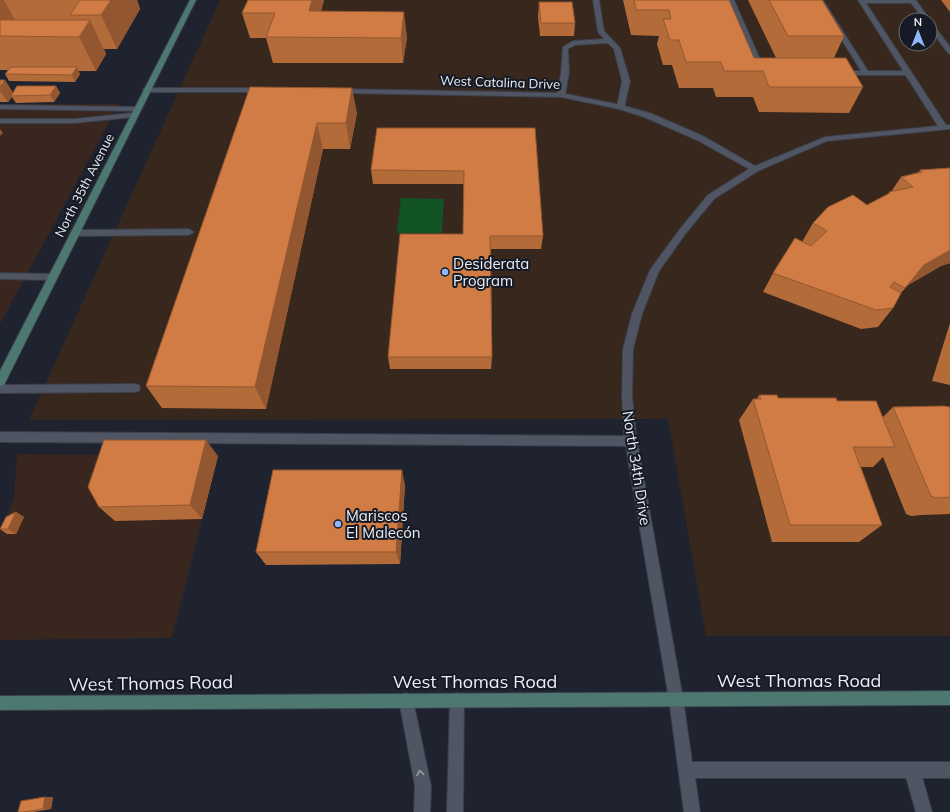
<svg xmlns="http://www.w3.org/2000/svg" width="950" height="812" font-family="Mulish,sans-serif">
<style>
.commercial{fill:#38261f}
.industrial{fill:#37271c;fill-rule:evenodd}
.green{fill:#125325}
.lines{fill:none;stroke-linecap:round;stroke-linejoin:round}
.service-casing{stroke:#3a3e48;stroke-width:2}
.minor-casing{stroke:#3a3e48;stroke-width:2}
.secondary-casing{stroke:#3a3e48;stroke-width:2}
.service{fill:#4f5562;fill-rule:evenodd}
.minor{fill:#4f5562;fill-rule:evenodd}
.secondary{fill:#4d7871;fill-rule:evenodd}
.wall{fill:#b46b3a}
.shaded-wall{fill:#925730}
.building{fill:#d17c44;stroke:#925730}
.oneway{stroke:#9599a4}
.poi-dot{fill:#91b8fd;stroke:#151a25;stroke-width:1.5}
.labels{text-anchor:middle;dominant-baseline:central;stroke-width:4;stroke-linejoin:round;paint-order:stroke}
.far-street-label{font-size:13px;fill:#eaedf5;stroke:#151a25}
.poi-label{font-size:15px;fill:#eaedf5;stroke:#151a25;text-anchor:start}
.street-label{font-size:15px;fill:#eaedf5;stroke:#151a25}
.near-street-label{font-size:18px;fill:#eaedf5;stroke:#151a25}
</style>
<rect width="100%" height="100%" fill="#1e232f"/>
<!-- commercial -->
<path class="commercial" d="M0 104H119L0 324Z
M17 454 218 456 172 638 0 640V532L14 498Z"/>
<!-- industrial -->
<path class="industrial" d="M220 0H950V636H706L668 419 29 420ZM906 20H930V44H906Z"/>
<!-- green -->
<path class="green" d="M401 198 444 199 442 233H397Z"/>
<g class="lines">
<!-- service casing -->
<g class="service-casing">
<path id="service" d="M593 0H599L604 31 620 48 630 81 624 109H618L617 107 622 81 614 49 608 43 575 45 568 49 569 73 565 95 561 97 557 95 561 73 563 47 573 41 604 39 598 32Z
M728 0H734L763 66 768 69 767 71H761L756 67Z
M817 0H823L868 71H911V75H838V71H861Z
M858 0H916L930 20H924L911 3H861L859 2Z
M930 22 932 23 950 47V54L948 53 930 29Z
M0 105 138 107 142 109 138 111 0 109Z
M131 113H134V117L75 123H0V119H75Z
M189 229 194 232 189 235 75 236 70 233 75 230Z
M0 273 53 274 58 277 53 280 0 279Z
M135 384 139 385 140 388 139 391 135 392 0 393V385Z
M0 432 631 436 635 438 637 441 635 444 631 446 0 442Z
M406 693 411 695 413 700 431 786 430 812H414L415 786 399 700 401 695Z
M457 693 462 695 464 700 463 812H447L450 700 452 695Z
M912 762 917 765 920 770 932 812H916L904 770 907 765Z"/>
</g>
<!-- minor casing -->
<g class="minor-casing">
<path id="minor" d="M858 0H864L946 125H950V129L827 141 758 171 714 199 686 233 659 271 642 314 633 349 632 396 636 435 683 699 692 762H950V778H695L700 812H684L669 699 624 435 622 396 623 349 632 314 650 270 680 229 708 195 749 169 697 140 644 117 619 109 561 97 339 93 335 91 339 89 561 93 621 105 650 113 703 136 755 166 825 137 938 126Z
M144 88H264L268 90 264 92H147L143 90Z"/>
</g>
<!-- secondary casing -->
<g class="secondary-casing">
<path id="secondary" d="M190 0H196L4 385 0 386V371Z
M950 691V705L0 710V696Z"/>
</g>
<!-- service -->
<use href="#service" class="service"/>
<!-- minor -->
<use href="#minor" class="minor"/>
<!-- secondary -->
<use href="#secondary" class="secondary"/>
</g>
<!-- wall -->
<path class="wall" d="M0 0H137L140 9 117 49H104L106 54 96 71H78L80 74 75 82 9 81 5 74 8 70H0Z
M324 0 321 11 407 37 403 63H273L266 38H250L242 13Z
M623 0H729L754 58H776L748 0H822L844 36 834 58 863 87 849 113 759 112 753 97H716L713 88H679L672 65H663L657 44 659 36 631 35Z
M941 0H950V12Z
M539 2 575 23 574 36H540L538 16Z
M0 80 13 93 56 86 60 93 54 102 16 103 12 97 8 102H0Z
M250 87 357 113 350 149H323L266 409 162 408 146 386Z
M535 128 543 236 541 249H491L492 357 491 369H390L388 357 463 234 464 184H373L371 170Z
M950 168V263L941 266 908 285 901 293 893 308 878 327 861 329 763 292 773 273 802 242 813 223 867 205 888 194 889 192H891L901 177 919 172 920 170Z
M950 323V385L932 381Z
M759 395 778 398 837 401 883 417 893 407H950V514L922 515 911 516 906 514 883 457 873 467H861L882 525 859 542H772L739 420 753 399H757Z
M218 456 202 519 115 521 99 507Z
M405 485 400 564 266 565 256 552Z
M16 512 24 517 16 534H7L0 529Z
M45 797H53L51 809 33 812H23Z"/>
<!-- shaded-wall -->
<path class="shaded-wall" d="M0 0H4L15 20 0 36Z
M111 0H137L140 9 117 49 101 15Z
M312 0H324L314 37 309 11Z
M404 12 407 37 403 63 401 38Z
M90 20 106 54 96 71 79 37Z
M77 67 80 74 75 82 72 75Z
M5 80 14 94 11 96 12 97 8 102 0 91V87Z
M56 86 60 93 54 102 50 95Z
M352 88 357 113 350 149 346 123Z
M317 123 323 149 266 409 255 387Z
M0 129 3 133 0 136Z
M950 250V263L941 266 908 285 890 307 924 265Z
M206 440 218 456 202 519 190 505Z
M402 470 405 485 400 564 396 552Z
M16 512 24 517 16 534 8 529Z
M45 797H53L51 809H43Z"/>
<!-- building -->
<path class="building" d="M80 0H111L101 15H70Z
M248 0H312L309 11 404 12 401 38 266 37 275 13H242Z
M634 0H729L754 58H846L863 87H769L763 71H724L721 62H686L679 40H670L663 19H671L669 10H636Z
M769 0H822L844 36H788Z
M539 2H572L575 23H541Z
M0 20H90L79 37 0 36Z
M11 67H77L72 75 5 74Z
M0 80H5L0 87Z
M17 86H56L50 95 11 96Z
M250 87 352 88 346 123H317L255 387 146 386Z
M377 128H535L543 236H490L492 357H388L400 234H463L464 171 371 170Z
M950 168V250L924 265 905 288 894 282 890 287 901 293 893 308 876 310 773 273 795 238 811 246 827 231 813 223 828 207 853 195 867 205 890 193 889 192 913 187 901 177 922 172 920 170Z
M759 395H777L778 398H836L837 401H876L895 447H853L882 525H790L753 399H761Z
M944 406 950 407V497L936 498 931 496 893 407Z
M104 440H206L190 505 99 507 88 487Z
M273 470H402L396 552H256Z
M16 512 8 529H0L6 517Z
M45 797 43 809 23 812H18L21 801Z"/>
<!-- one-way arrows -->
<defs><path id="oneway-chevron" d="M-2-3.5L2.5 0L-2 3.5" fill="none" stroke-width="1.6" stroke-linecap="round" stroke-linejoin="round"/></defs>
<use class="oneway" href="#oneway-chevron" transform="translate(420 773) rotate(-101)"/>
<!-- markers -->
<g class="poi-dot">
<circle cx="445" cy="272" r="4"/>
<circle cx="338" cy="524" r="4"/>
</g>
<g class="labels">
<!-- far-street labels -->
<g class="far-street-label">
<text transform="translate(500 82) rotate(2)">West Catalina Drive</text>
<text transform="translate(84 185) rotate(-63)">North 35th Avenue</text>
</g>
<!-- poi labels -->
<g class="poi-label">
<text x="453" y="263">Desiderata<tspan x="453" dy="17">Program</tspan></text>
<text x="346" y="515">Mariscos<tspan x="346" dy="17">El Malecón</tspan></text>
</g>
<!-- street labels -->
<g class="street-label">
<text transform="translate(637 468) rotate(81)">North 34th Drive</text>
</g>
<!-- near-street labels -->
<g class="near-street-label">
<text x="799" y="680">West Thomas Road</text>
<text x="475" y="681">West Thomas Road</text>
<text transform="translate(151 683) rotate(-1)">West Thomas Road</text>
</g>
</g>
<!-- north arrow -->
<g transform="translate(918 32)"><circle r="19" fill="#151a25" stroke="#6a6e78"/>
<path d="M0-3L7 15L0 10L-7 15Z" fill="#91b8fd"/>
<text y="-6" font-size="11" font-weight="bold" text-anchor="middle" fill="#eaedf5">N</text>
</g>
</svg>
